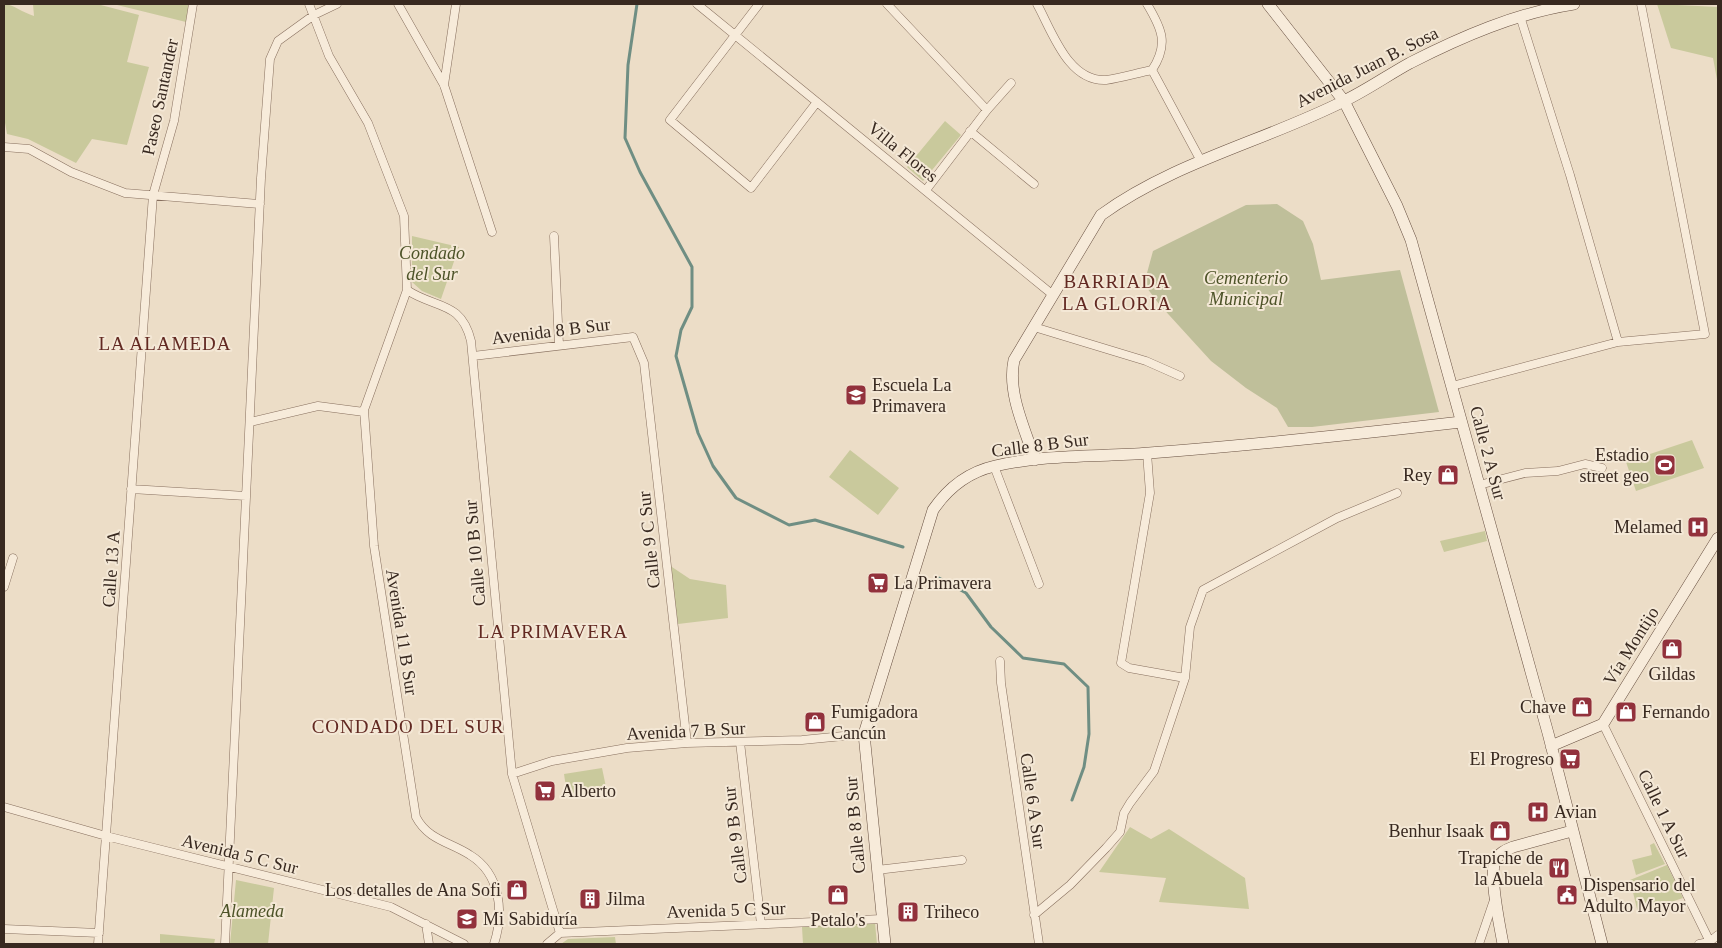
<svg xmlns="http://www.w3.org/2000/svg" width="1722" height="948" font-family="'Times New Roman',serif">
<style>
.green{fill:#c9c99c}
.cemetery{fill:#bfbf9a}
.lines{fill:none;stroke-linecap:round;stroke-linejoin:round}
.stream{stroke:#6f8e83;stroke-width:3}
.street-casing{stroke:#876f5e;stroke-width:9}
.secondary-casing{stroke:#685041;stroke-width:12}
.street{stroke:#f7ebda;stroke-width:8}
.secondary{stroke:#f7ebda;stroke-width:11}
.labels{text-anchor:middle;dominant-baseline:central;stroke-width:4;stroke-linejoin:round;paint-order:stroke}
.street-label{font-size:18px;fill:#382920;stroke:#f4e8d6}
.park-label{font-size:18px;font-style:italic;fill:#4d5328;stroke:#f4e8d6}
.poi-label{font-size:18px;fill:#382920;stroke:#f4e8d6;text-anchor:start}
.neighbourhood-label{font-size:19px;letter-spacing:1px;fill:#622922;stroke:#f4e8d6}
</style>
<rect width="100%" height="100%" fill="#ecddc7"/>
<!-- green -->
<path class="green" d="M4 4C13 4 23 13 34 16L33 4H97L139 15 127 62 149 67 127 145 92 139 76 163 28 139 7 134 4 117Z
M113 4H189L186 22Z
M1657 4 1718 7V85L1713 58 1671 48Z
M945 121 961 135 923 181 907 167Z
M412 236 459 247 441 299 422 291 412 282Z
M1692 440 1704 468 1636 491 1626 462Z
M850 450 899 488 878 515 829 477Z
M1485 531 1487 541 1444 552 1440 541Z
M669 565 690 579 726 585 728 618 678 624Z
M602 768 606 787 567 794 564 774Z
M1130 827 1151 839 1169 829 1245 878 1249 909 1159 902 1166 878 1099 872Z
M1654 843 1665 864 1636 875 1632 860 1652 855 1650 845Z
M1667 865 1683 898 1638 913 1630 880Z
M236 880 274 888 268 944H230Z
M875 923 877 944H803L802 927Z
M160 934 215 939 214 944H160Z
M615 937 616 944H561L568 939Z"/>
<!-- cemetery -->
<path class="cemetery" d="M1277 204 1303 221 1313 244 1321 280 1400 270 1439 412 1312 427H1288L1277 408 1246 388 1211 361 1159 304 1144 284 1153 251 1246 205Z"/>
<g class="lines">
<!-- stream -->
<path class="stream" d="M637 4 628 65 625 138 640 172 692 267V307L681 330 676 356 698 433 713 466 736 498 789 525 815 520 903 547
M939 578 966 593 991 627 1023 658 1064 664 1088 687 1089 734 1084 767 1072 800"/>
<!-- street casing -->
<g class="street-casing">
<path id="street" d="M309 4 329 56 368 123 404 216 407 290 364 410 374 546 416 817C428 840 450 842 470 855 501 874 504 913 494 944
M398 4 444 85 492 232
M697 4 1053 295
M759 4 670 120 751 188 817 102
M887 4 987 110 926 190
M1037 4C1052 31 1068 82 1106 80 1121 78 1137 73 1152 70L1201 161
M1147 4C1162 29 1169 44 1152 70
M1520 16 1570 175 1618 342
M444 85 456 4
M987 110 1011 83
M970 131 1034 184
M4 147 29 149 71 172 125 193 260 204
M554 236 559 345
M407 290C435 309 461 300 471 341L512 774 560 933
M1034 327 1146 361 1180 376
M473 356 633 337 644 363 687 743
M1452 386 1618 342 1705 334 1641 4
M250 422 318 406 364 412
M1147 453 1150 493 1121 663 1129 668 1185 678
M994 466 1039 584
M1479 485 1525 473 1558 471 1585 464 1602 468
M131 489 246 496
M4 587 13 558
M1000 661 1001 683 1039 944
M1603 724 1711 944
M740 742 761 924
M512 774 552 761 627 748 687 743 802 740 864 734
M4 807 106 836 391 907 464 944
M877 870 962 860
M1034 915 1070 885 1106 848 1120 832 1124 813 1130 803 1154 771 1185 678 1190 627 1203 590 1337 518 1397 493
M426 924 429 944
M4 929 99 933
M98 944 153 195 174 121 193 4
M225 944 261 178 270 59 278 41 314 15 337 4
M547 944 560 933 882 919
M1479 944 1494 900
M1699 944 1709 942 1718 935"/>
</g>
<!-- secondary casing -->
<g class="secondary-casing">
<path id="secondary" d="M1268 4 1344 101 1397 206 1411 240 1548 733 1602 944
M1035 460C1025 429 1007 393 1014 360L1101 215C1174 162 1265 141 1344 101 1367 90 1388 75 1410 63 1461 37 1516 13 1574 4
M1551 746 1603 724 1718 538
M885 944 864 734 933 510C948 488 968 472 995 466 1045 454 1099 457 1149 453 1254 445 1357 434 1461 422
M1503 944C1500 927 1489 876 1495 861 1499 853 1505 850 1513 847L1572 831"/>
</g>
<!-- street -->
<use href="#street" class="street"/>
<!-- secondary -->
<use href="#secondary" class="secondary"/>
</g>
<!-- icons -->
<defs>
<g id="school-square" transform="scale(1.125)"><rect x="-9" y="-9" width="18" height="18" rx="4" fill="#92313c" stroke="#f4e8d6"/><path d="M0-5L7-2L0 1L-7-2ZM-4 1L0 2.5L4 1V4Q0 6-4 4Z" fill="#fff"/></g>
<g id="stadium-square" transform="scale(1.125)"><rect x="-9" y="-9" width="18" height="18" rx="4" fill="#92313c" stroke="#f4e8d6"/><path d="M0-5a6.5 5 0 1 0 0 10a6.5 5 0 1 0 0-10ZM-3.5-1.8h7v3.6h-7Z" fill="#fff"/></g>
<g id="shop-square" transform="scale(1.125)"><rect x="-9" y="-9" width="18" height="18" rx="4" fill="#92313c" stroke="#f4e8d6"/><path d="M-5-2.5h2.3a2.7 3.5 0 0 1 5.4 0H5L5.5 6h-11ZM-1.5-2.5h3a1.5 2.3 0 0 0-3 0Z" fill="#fff"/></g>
<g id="hospital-square" transform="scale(1.125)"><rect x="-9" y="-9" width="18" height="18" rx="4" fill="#92313c" stroke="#f4e8d6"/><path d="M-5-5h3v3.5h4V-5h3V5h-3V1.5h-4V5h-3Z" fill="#fff"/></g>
<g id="supermarket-square" transform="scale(1.125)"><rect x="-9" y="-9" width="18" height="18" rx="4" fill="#92313c" stroke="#f4e8d6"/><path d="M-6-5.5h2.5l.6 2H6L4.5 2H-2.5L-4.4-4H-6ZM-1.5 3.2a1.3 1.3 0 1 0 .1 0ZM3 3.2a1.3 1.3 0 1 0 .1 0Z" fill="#fff"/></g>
<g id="restaurant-square" transform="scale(1.125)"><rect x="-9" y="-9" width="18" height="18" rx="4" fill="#92313c" stroke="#f4e8d6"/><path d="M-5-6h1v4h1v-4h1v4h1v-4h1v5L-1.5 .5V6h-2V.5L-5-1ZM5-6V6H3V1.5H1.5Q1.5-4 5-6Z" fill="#fff"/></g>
<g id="civic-square" transform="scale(1.125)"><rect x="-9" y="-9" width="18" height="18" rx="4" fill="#92313c" stroke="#f4e8d6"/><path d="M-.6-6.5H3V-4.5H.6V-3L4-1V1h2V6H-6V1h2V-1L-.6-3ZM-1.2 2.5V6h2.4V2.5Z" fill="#fff"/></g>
<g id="building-square" transform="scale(1.125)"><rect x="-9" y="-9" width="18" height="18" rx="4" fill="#92313c" stroke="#f4e8d6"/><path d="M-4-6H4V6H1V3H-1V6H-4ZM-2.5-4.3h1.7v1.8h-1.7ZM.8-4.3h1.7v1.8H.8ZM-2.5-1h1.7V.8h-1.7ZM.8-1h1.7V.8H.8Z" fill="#fff"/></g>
</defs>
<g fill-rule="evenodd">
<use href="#school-square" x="856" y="395"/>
<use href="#stadium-square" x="1665" y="465"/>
<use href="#shop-square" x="1448" y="475"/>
<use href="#hospital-square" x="1698" y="527"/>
<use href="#supermarket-square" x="878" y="583"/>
<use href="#shop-square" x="1672" y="649"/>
<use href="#shop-square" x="1582" y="707"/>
<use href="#shop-square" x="1626" y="712"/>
<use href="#shop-square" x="815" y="722"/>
<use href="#supermarket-square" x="1570" y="759"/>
<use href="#supermarket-square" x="545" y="791"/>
<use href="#hospital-square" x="1538" y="812"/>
<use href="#shop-square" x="1500" y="831"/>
<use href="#restaurant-square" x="1559" y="868"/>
<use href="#shop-square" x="517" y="890"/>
<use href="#shop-square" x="838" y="895"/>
<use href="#civic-square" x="1567" y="895"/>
<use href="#building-square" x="590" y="899"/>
<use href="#building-square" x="908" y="912"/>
<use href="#school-square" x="467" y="919"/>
</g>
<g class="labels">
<!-- street labels -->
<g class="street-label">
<text transform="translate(1367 67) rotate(-27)">Avenida Juan B. Sosa</text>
<text transform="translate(160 97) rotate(-78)">Paseo Santander</text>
<text transform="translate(903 152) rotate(39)">Villa Flores</text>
<text transform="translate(551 331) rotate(-7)">Avenida 8 B Sur</text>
<text transform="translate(1040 445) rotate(-7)">Calle 8 B Sur</text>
<text transform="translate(1488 453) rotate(75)">Calle 2 A Sur</text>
<text transform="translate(649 540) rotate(-96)">Calle 9 C Sur</text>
<text transform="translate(475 553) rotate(-95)">Calle 10 B Sur</text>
<text transform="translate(111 569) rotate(-86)">Calle 13 A</text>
<text transform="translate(402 632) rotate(81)">Avenida 11 B Sur</text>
<text transform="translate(1631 646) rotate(-58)">Vía Montijo</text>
<text transform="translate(686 731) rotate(-3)">Avenida 7 B Sur</text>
<text transform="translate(1033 801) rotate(82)">Calle 6 A Sur</text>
<text transform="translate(1664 814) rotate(64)">Calle 1 A Sur</text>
<text transform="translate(855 825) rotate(-95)">Calle 8 B Sur</text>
<text transform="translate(735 835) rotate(-97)">Calle 9 B Sur</text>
<text transform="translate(240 854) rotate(14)">Avenida 5 C Sur</text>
<text transform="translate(726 910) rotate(-2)">Avenida 5 C Sur</text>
</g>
<!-- park labels -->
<g class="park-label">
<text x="432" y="253">Condado<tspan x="432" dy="21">del Sur</tspan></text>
<text x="1246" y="278">Cementerio<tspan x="1246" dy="21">Municipal</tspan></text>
<text x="252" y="911">Alameda</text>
</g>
<!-- poi labels -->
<g class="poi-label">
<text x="872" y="385">Escuela La<tspan x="872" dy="21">Primavera</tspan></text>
<text x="1649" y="455" text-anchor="end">Estadio<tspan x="1649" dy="21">street geo</tspan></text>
<text x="1432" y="475" text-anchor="end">Rey</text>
<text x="1682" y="527" text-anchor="end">Melamed</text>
<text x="894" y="583">La Primavera</text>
<text x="1672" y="674" text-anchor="middle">Gildas</text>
<text x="1566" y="707" text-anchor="end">Chave</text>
<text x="831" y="712">Fumigadora<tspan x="831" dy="21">Cancún</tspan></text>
<text x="1642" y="712">Fernando</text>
<text x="1554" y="759" text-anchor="end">El Progreso</text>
<text x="561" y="791">Alberto</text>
<text x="1554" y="812">Avian</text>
<text x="1484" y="831" text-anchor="end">Benhur Isaak</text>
<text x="1543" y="858" text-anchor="end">Trapiche de<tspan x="1543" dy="21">la Abuela</tspan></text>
<text x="1583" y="885">Dispensario del<tspan x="1583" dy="21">Adulto Mayor</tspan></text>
<text x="501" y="890" text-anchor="end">Los detalles de Ana Sofi</text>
<text x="606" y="899">Jilma</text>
<text x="924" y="912">Triheco</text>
<text x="483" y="919">Mi Sabiduría</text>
<text x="838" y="920" text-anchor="middle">Petalo's</text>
</g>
<!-- neighbourhood labels -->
<g class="neighbourhood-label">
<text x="1117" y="281">BARRIADA<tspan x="1117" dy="22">LA GLORIA</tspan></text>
<text x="165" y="343">LA ALAMEDA</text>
<text x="553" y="631">LA PRIMAVERA</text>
<text x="408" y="726">CONDADO DEL SUR</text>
</g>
</g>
<!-- border -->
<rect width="1722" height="948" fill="none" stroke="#382920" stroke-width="10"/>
</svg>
